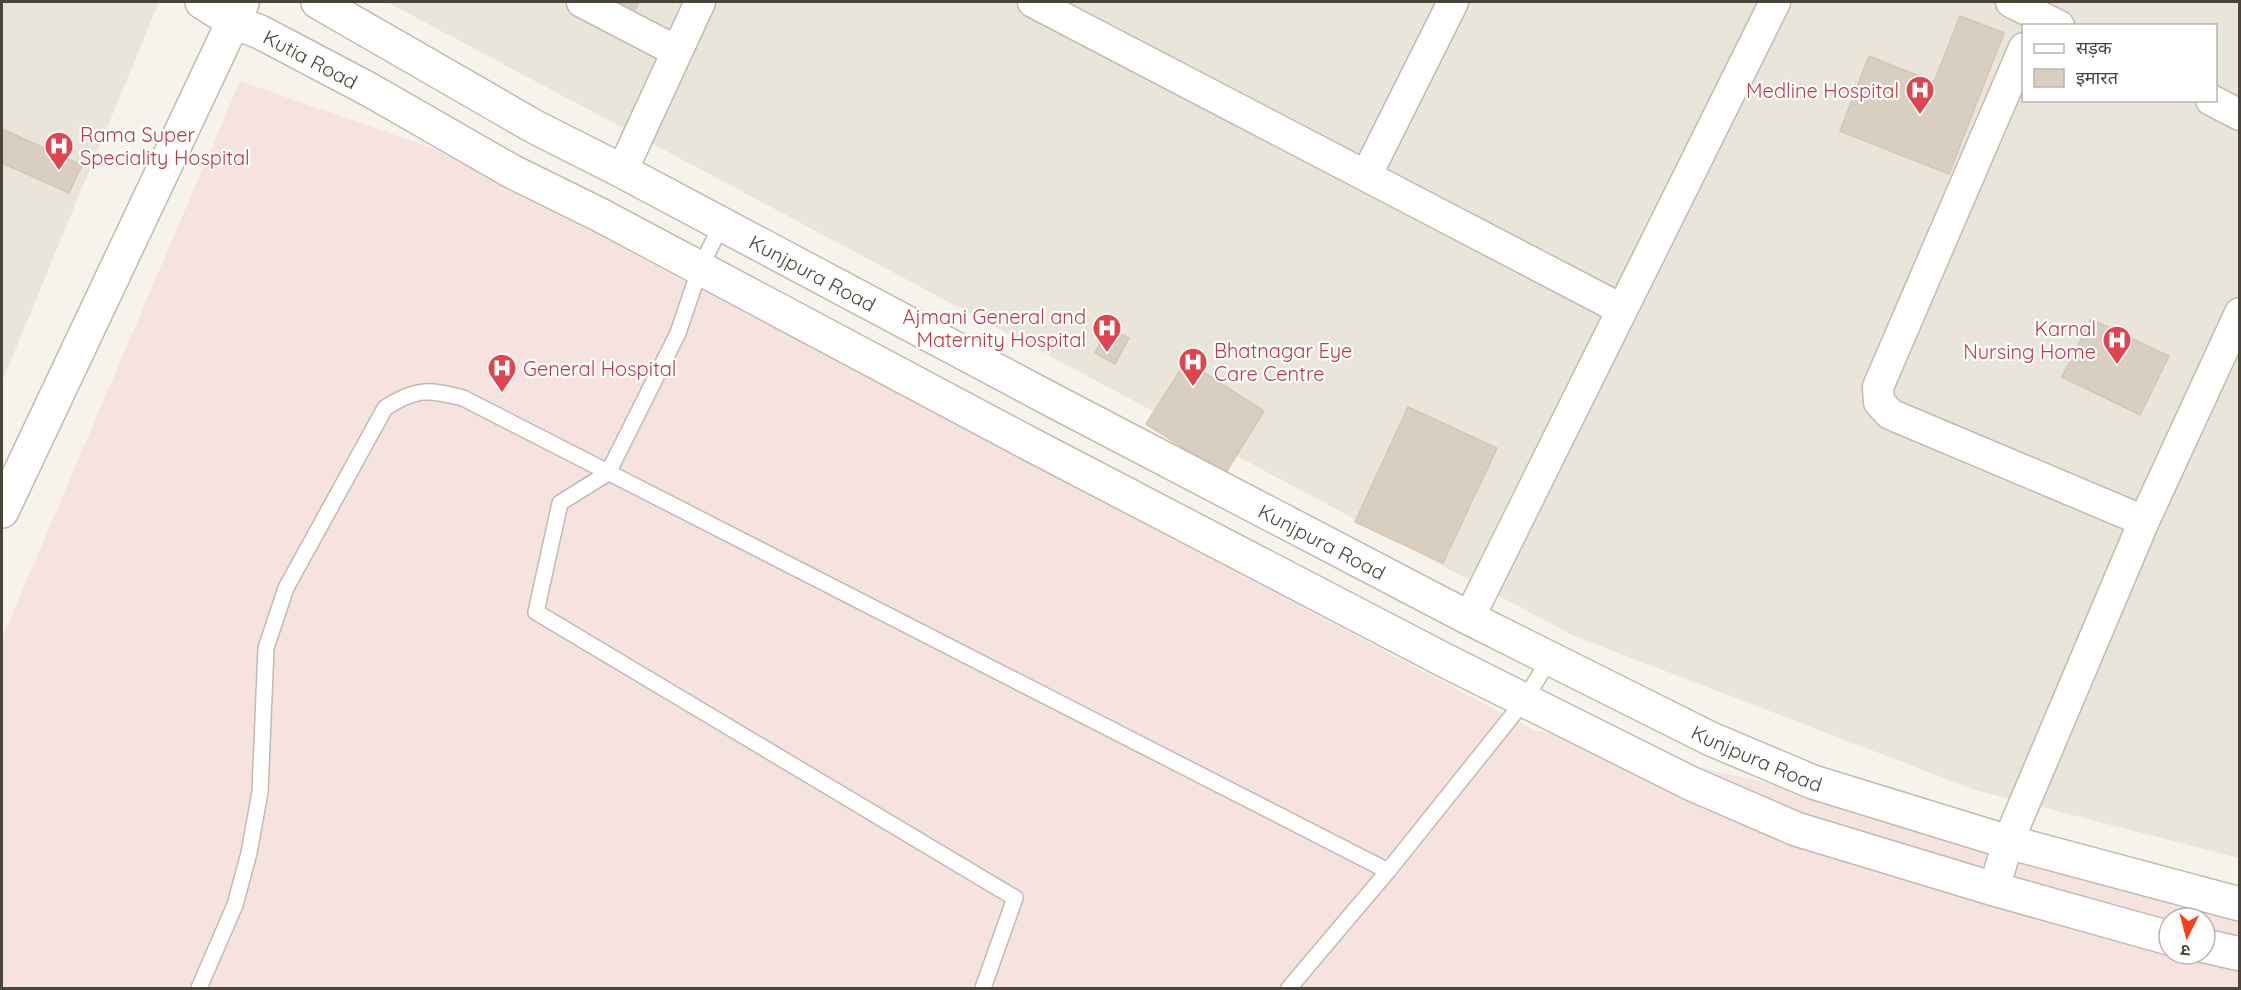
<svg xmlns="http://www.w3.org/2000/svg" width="2241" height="990" font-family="Quicksand,'Noto Sans Devanagari',sans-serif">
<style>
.residential{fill:#eae5da;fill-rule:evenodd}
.medical{fill:#f6e3e0;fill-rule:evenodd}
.building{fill:#d8cfc1;stroke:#d3c7b4;stroke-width:1.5}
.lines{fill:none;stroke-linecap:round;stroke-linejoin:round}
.service-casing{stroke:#c2bbae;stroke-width:18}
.minor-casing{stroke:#c2bbae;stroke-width:33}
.tertiary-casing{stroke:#c2bbae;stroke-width:36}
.service{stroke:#fff;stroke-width:15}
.minor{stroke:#fff;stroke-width:30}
.tertiary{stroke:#fff;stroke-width:33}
.labels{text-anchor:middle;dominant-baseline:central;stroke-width:4.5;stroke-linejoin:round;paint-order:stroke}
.street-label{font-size:20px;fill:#4b4439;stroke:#fff}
.health-label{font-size:20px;fill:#be3a42;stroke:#fff;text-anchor:end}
</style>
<rect width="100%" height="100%" fill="#f6f3ec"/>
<!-- residential -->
<path class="residential" d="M2 2H159L2 382Z
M387 2H2239V858L1975 790 1574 636ZM2024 26H2216V100H2024Z"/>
<!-- medical -->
<path class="medical" d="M240 81 435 149 1534 730 2240 890 2239 988H2V638ZM2169 918H2205V954H2169Z"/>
<!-- building -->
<path class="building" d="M601 2H639L631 18Z
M1960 16 2004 33 1949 174 1840 131 1869 56 1934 82Z
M2 129 82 165 69 193 2 163Z
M2091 319 2169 356 2140 415 2062 377Z
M1108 328 1129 338 1115 364 1095 353Z
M1186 361 1264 411 1225 474 1146 424Z
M1408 407 1497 448 1443 563 1355 522Z"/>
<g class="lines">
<!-- service casing -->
<g class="service-casing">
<path id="service" d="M722 224 700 268 678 333 608 473 560 503 536 612 1015 898 983 988
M199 988 235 905 249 853 260 792 266 648 286 588 385 408C416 388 428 389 463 398L1388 871
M1289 988 1388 871 1524 701 1550 658"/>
</g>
<!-- minor casing -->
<g class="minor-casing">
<path id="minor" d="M582 2 676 51
M1033 2 1621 309
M2011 2 2059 26
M2024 48 1878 387 1879 402 1890 414 2144 521
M2211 100 2240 115
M622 171 700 2
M1366 176 1453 2
M1469 618 1775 2
M1994 889 2008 842 2144 521 2240 313"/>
</g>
<!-- tertiary casing -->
<g class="tertiary-casing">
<g id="tertiary">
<path id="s1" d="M202 2 234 22 260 32 370 90 511 171 600 215 1030 444 1446 661 1690 783 1796 829 1994 889 2169 938"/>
<path id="s2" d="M318 2 535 127 622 171 1052 400 1469 618 1711 739 1813 782 2008 842 2240 904"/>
<path d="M2 511 242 3"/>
<path d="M2205 946 2240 954"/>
</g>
</g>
<!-- service -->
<use href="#service" class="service"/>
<!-- minor -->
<use href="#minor" class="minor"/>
<!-- tertiary -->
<use href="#tertiary" class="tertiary"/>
</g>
<!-- icons -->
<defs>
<g id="hospital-pin" transform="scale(1.5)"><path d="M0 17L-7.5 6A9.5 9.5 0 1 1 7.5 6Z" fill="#e0444e" stroke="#fff"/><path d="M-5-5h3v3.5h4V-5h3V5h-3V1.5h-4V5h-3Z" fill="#fff"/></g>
</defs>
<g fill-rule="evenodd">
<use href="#hospital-pin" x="1920" y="90"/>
<use href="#hospital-pin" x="59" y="146"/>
<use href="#hospital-pin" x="1107" y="328"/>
<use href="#hospital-pin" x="2117" y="340"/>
<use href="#hospital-pin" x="1193" y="362"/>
<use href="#hospital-pin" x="502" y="368"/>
</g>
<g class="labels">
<!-- street labels -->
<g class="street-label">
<text stroke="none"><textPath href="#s1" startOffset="123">Kutia Road</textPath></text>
<text stroke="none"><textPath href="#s2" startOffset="564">Kunjpura Road</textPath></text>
<text stroke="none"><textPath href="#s2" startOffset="1140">Kunjpura Road</textPath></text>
<text stroke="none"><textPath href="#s2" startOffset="1626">Kunjpura Road</textPath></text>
</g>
<!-- health labels -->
<g class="health-label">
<text x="1899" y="90">Medline Hospital</text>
<text x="80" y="134" text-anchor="start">Rama Super<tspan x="80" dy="23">Speciality Hospital</tspan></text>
<text x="1086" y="316">Ajmani General and<tspan x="1086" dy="23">Maternity Hospital</tspan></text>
<text x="2096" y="328">Karnal<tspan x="2096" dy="23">Nursing Home</tspan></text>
<text x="1214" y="350" text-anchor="start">Bhatnagar Eye<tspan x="1214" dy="23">Care Centre</tspan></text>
<text x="523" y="368" text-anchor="start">General Hospital</text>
</g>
</g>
<!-- border -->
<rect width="2241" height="990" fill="none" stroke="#4b4439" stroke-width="6"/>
<!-- legend -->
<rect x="2022" y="24" width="195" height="78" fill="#ffffff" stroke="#b7b4b0" stroke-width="1.5"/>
<rect x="2034" y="44" width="30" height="9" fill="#ffffff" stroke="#b7b4b0" stroke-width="1.5"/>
<text x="2076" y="54" font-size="18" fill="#4b4439">सड़क</text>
<rect x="2034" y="69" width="30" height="18" fill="#d8cfc1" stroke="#b7b4b0" stroke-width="1.5"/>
<text x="2076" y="84" font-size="18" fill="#4b4439">इमारत</text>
<!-- north arrow -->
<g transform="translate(2187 936) rotate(186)"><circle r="28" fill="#ffffff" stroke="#b7b4b0" stroke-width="1.5"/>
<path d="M0-4.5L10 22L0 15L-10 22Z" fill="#fc3f1d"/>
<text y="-9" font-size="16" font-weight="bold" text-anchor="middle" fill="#4b4439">उ</text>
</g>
</svg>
